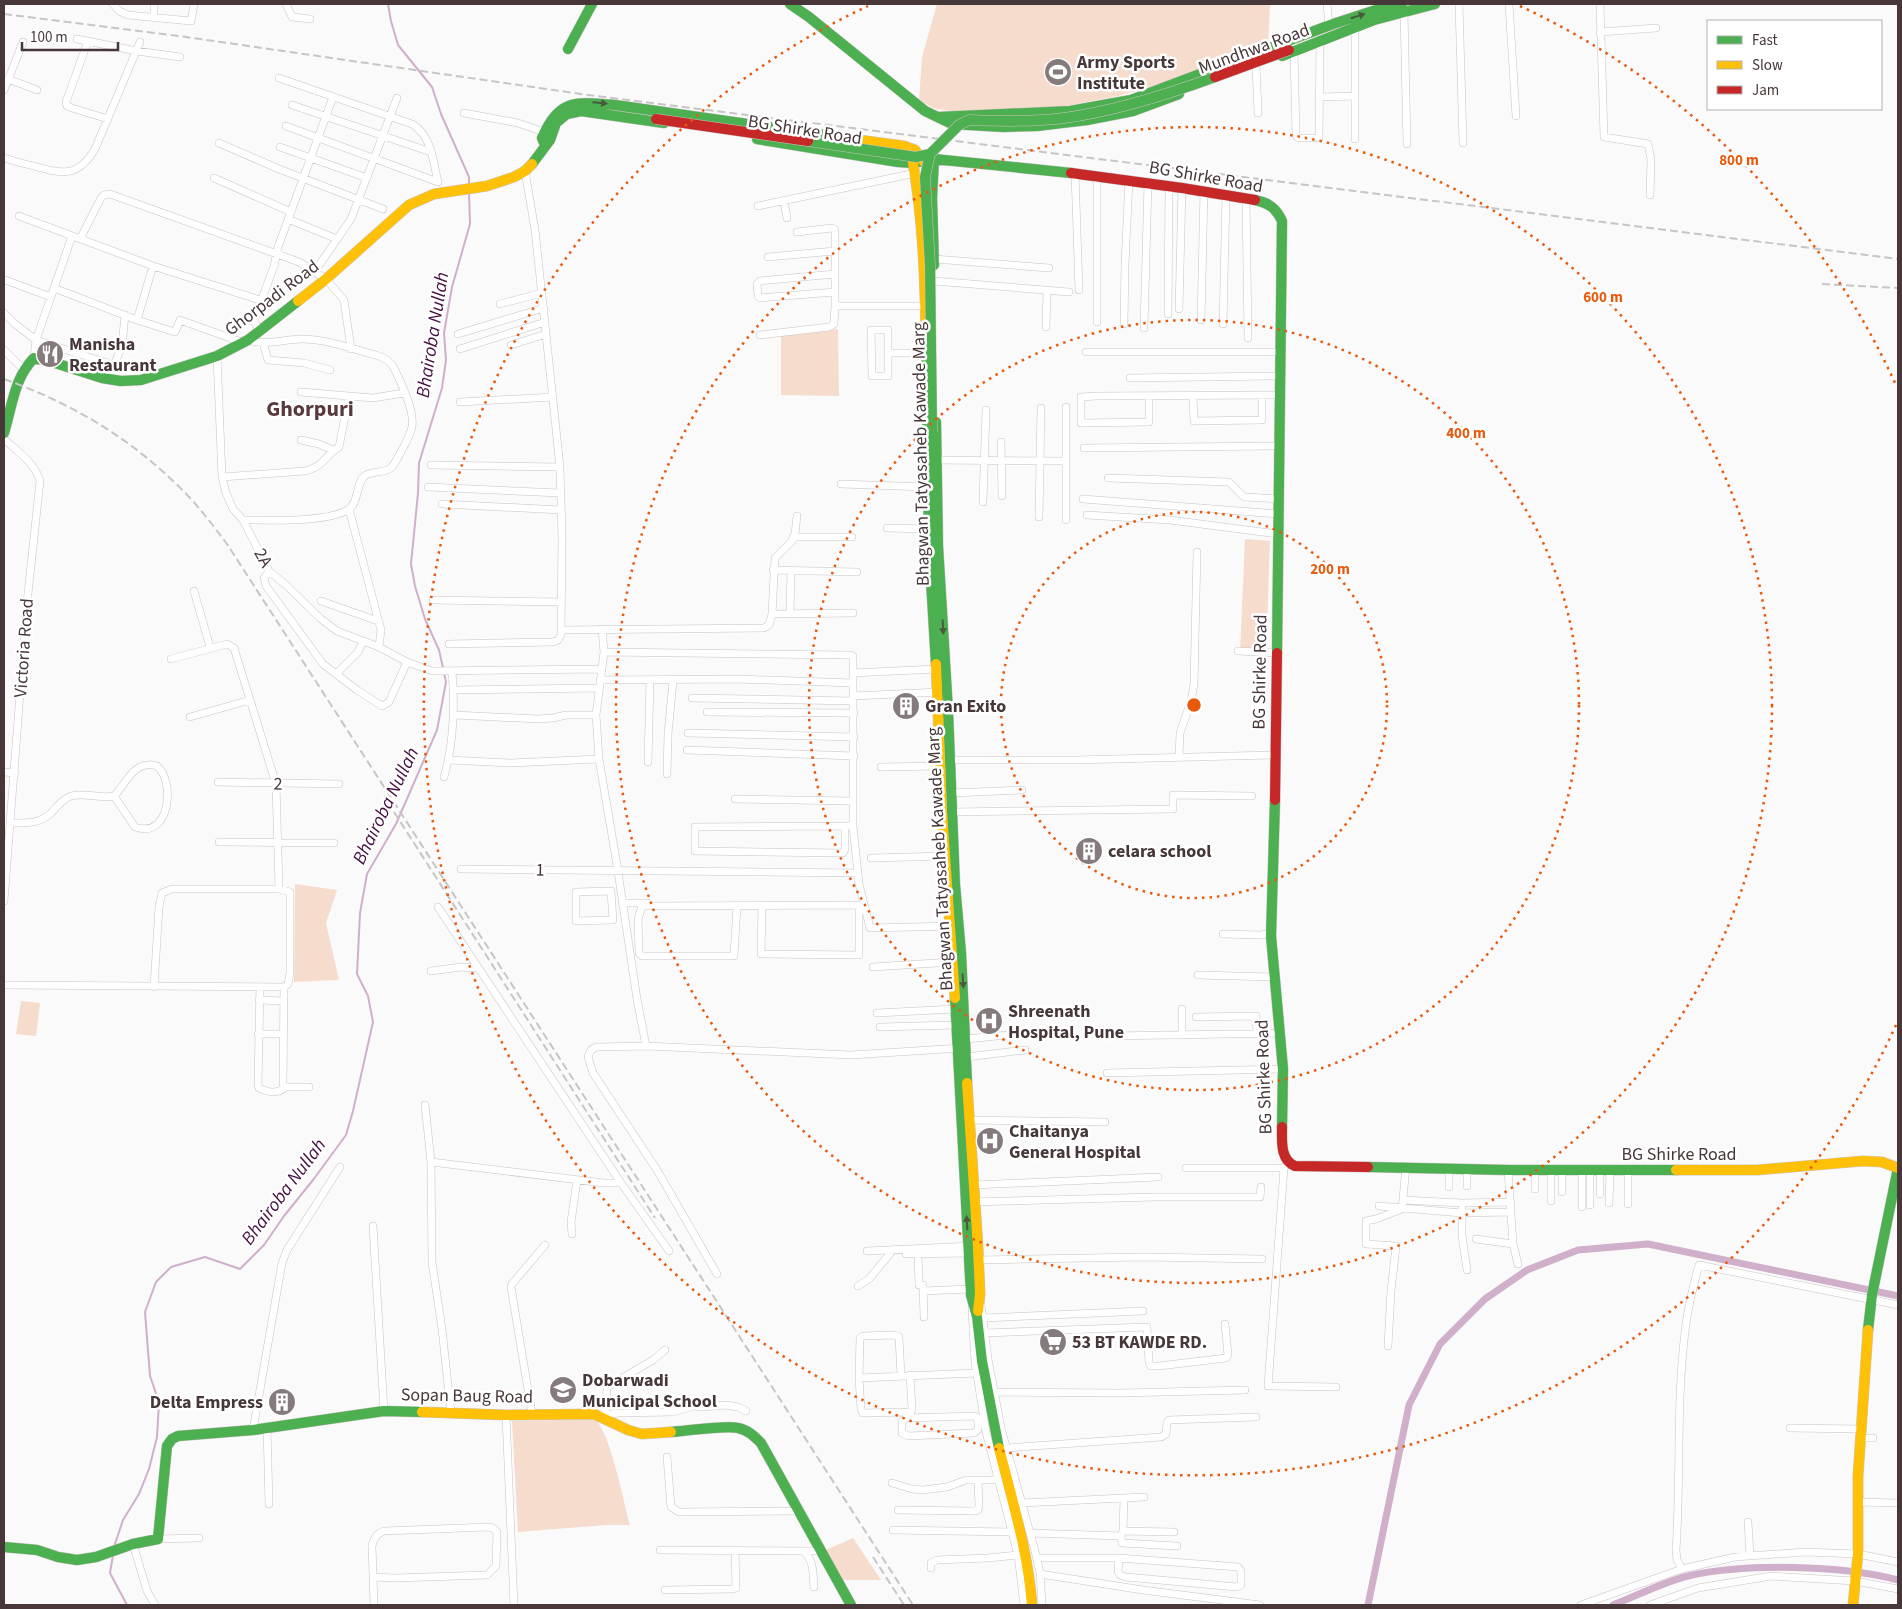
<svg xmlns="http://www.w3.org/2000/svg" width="1902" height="1609" font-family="'Source Sans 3',sans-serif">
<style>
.green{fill:#f6dccc}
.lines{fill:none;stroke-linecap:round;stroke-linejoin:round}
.stream{stroke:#d0afca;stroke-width:2}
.canal{stroke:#d0afca;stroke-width:7}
.street-casing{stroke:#cac3c4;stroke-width:8}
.fast-casing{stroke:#cac3c4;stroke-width:11}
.slow-casing{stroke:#cac3c4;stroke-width:11}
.jam-casing{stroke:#cac3c4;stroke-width:11}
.street{stroke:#fefefe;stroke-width:7}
.fast{stroke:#4caf50;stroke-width:10}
.slow{stroke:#ffc107;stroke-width:10}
.jam{stroke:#c62828;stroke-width:10}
.rail{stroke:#c7c6c6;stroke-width:2;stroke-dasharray:8 4;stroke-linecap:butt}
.fast-bridge-casing{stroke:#cac3c4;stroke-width:11;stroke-linecap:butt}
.jam-bridge-casing{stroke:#cac3c4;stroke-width:11;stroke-linecap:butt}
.fast-bridge{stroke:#4caf50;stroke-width:10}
.jam-bridge{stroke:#c62828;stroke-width:10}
.oneway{fill:#485b3f}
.ring{fill:none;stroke:#e8590c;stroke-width:2.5;stroke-dasharray:2.5 5}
.labels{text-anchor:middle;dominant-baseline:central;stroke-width:5;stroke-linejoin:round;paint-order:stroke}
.street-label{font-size:18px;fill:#473738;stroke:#fff}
.poi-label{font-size:18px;font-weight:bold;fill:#473738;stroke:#fff;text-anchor:start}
.water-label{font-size:19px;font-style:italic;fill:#460e40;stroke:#fff}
.district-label{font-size:22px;font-weight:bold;fill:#59393c;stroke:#fff}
.centre{fill:#e8590c;stroke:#fff;stroke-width:2.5}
.ring-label{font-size:15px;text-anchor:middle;font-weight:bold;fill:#e8590c;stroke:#fff;stroke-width:5;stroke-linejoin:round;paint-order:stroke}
</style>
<rect width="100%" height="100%" fill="#fafafa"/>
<!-- green -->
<path class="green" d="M937 4H1270L1268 48 1149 87 1118 96 1067 106 956 112 933 108 919 100 922 57Z
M838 329 839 396 781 395V335Z
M1245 539 1270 541 1266 654 1240 653Z
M295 884 337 890 326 923 339 980 294 982Z
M21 1001 40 1003 36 1036 16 1034Z
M594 1419C610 1429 624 1504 630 1525H606L518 1532 512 1421Z
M853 1538 881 1580H843L826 1550Z"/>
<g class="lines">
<!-- stream -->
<path class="stream" d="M388 4 391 21 398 45 432 87 441 114 469 177V186
M443 668 439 650 425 619 415 586 411 564 418 493 419 463 442 388 446 360 444 333 452 287 470 224 469 193
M114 1547 123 1520 139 1494 149 1469 157 1437 159 1402 150 1376 145 1312 156 1282 171 1267 205 1257 240 1269 264 1245 284 1216 313 1180 346 1135 353 1111 373 1022 368 996 357 974 360 913 367 874 396 824 437 730 446 682 444 673
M113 1555 110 1573 127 1605"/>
<!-- canal -->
<path class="canal" d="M1368 1605 1409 1405 1440 1344 1485 1299 1527 1270 1578 1250 1648 1244 1898 1296
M1613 1605C1636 1596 1666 1581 1688 1576 1746 1563 1841 1565 1898 1580"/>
<!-- street casing -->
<g class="street-casing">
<path id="street" d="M113 4 119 11 128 15 191 21 194 4
M286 4 292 17 310 19
M1327 4 1329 26
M1459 4 1463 143
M1509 4 1516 116
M1600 4 1604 137 1648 144 1651 159 1650 195
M1404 12 1407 144
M154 18V4
M1600 32 1656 28
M77 39 137 51 180 57
M88 41 66 102 67 106 72 108 108 119
M1294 51 1296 135 1298 138H1313
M1256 65 1258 113
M279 78 412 124C432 136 433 161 438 182
M8 79 37 90
M4 90 23 42
M1320 97 1355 96
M292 105 431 152
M464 113 518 123 544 132
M286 126 438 182
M1319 138 1320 42
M1355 139V27
M219 143 279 169 383 209
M280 147 367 178
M4 158C14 161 24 164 34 166 62 174 78 178 95 149L140 42
M1075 173 1079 290
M214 178 291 212
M1246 199 1248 338
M784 201 787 218
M758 206 916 173
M19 216 153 266 260 300
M288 219 337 239
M80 239 101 198 104 195 110 194 299 262 326 279 344 300 351 349
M768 257 835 251
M934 259 1049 268
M315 271 351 219 397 98
M835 274 760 281 757 284 758 296 760 298 835 292
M5 280 51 297
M934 281 1069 292
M54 288 137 320 175 332 180 320 244 343
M500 304 542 293
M835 306H925
M1179 309 1182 188
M4 313 15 324 36 340 126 369
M1168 314 1169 186
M137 320 153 266
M1201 320 1204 191
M1097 322V176
M1124 324 1125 264 1129 180
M1223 324 1226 195
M1046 327 1047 292
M1144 328 1148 183
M871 330H888V376H872Z
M260 332 255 323V318L274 266 278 247 333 97
M458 334 544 308
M760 335 829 327 834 324 835 306V230L832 228 797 232
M263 343 268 360 304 363 330 370
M511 345 546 334
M460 349 545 322
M4 350 24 370
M1086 352H1280
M889 353H926
M217 356 222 477 226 493 233 509 243 520 269 571 286 585 321 619 337 631 379 647 407 662 432 671 602 669
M34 358 36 340 72 236
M114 365 122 346 125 315
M1130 378 1280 376
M301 392 373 398 404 393
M1149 396V422L1081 423V397L1096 396 1280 395
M1193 396 1194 421 1262 420V396
M460 402 553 397
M1066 407V520
M4 439C17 451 35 463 40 481L27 603 4 901
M301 440 319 444 333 450
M1001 442 1002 496
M1084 448 1280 446
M932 460 1066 461
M431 465 560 467
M222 477 305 471C325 466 324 456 339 447L349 396
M1108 478 1229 482 1244 497 1279 499
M841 484 927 487
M428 487 560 493
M1083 499 1279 514
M983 502 986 410
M442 504 561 510
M349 509 381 630 379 647
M1087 515 1170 520 1278 534
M1039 517 1041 408
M243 520C268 520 329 523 349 509 360 501 355 482 366 475 373 471 385 473 391 468 395 464 398 457 401 452 405 444 410 436 412 427 415 410 400 381 393 366L387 360 379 356C356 350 327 339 302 339 284 339 266 346 248 340
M887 528 928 529
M793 537H852
M773 570 857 572
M269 571 264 578 266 586 323 664 357 690 382 706 389 702 407 662
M194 591 210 647
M433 600 561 602
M321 601 378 621
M772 614 853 613
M790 614 791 570
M602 629 604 652 596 715 599 759 617 865 637 999 646 1046
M561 630 764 628 769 625 772 614 775 558 792 541 795 534 797 516
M449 644 553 642 558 640 561 635 562 537 560 467 535 230 525 171
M1238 651 1277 653
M604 652 850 655 853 656V826L859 884 870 928 953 926
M171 659 227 644 234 648 276 784 279 889
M853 673 936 669
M336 674 358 652 363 641
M600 680 738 679 853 683
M454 690 599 688
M853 696 940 692
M692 698 853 701
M707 712 854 713
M455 715 538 719 553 718 566 715H596
M190 717 250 700
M688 733 854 737
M687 750 854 756
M1179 758 1180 733 1191 701 1194 684 1197 552
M449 760 511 763 599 759
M946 760H1075L1276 755
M648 762 650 680
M881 767 941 766
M4 772 15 773
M667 774 668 734 673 681
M444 777C454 742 455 707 452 671
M218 782 339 784
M951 793 1022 790
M735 799 853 801
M951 812 1173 809V795L1252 796
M11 823C25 823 40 824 51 813 57 807 62 799 71 796 85 792 100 799 114 796 127 783 134 759 157 766 175 780 171 840 135 827L114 796
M845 826V849L843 853 695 851V827L845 826H853
M219 842 334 843
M871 858 948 856
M461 869 858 873
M611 891 613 920 576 921V892Z
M622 903H647
M737 906 734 956H642L639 953 638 919 642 906 859 905V955L761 954 762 906
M438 907 621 1183
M1223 934 1261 935 1271 933
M873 967 952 962
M431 971 461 967 477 968
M1198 975 1275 977
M4 985 284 987 288 984 290 973V892L279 889H172L162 893 159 907 154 987
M260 987 258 1084 259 1088C266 1092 276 1094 283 1089V1083L284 987
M259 1000 284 1001
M877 1013 955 1009
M1196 1017 1256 1016 1257 1034
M880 1027 956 1025
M258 1034H283
M1182 1035V1009
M1109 1036 1281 1033
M966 1039 1019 1034
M967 1057 1025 1050
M1107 1073 1283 1069
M283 1087H309
M425 1105 431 1162 432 1262 442 1329 451 1413
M969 1120 1105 1122
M431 1162 604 1183H621L669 1251
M1288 1163 1284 1168 1268 1386 1336 1387
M1186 1168H1284
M1449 1168V1187
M1508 1170 1513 1244
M1535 1170V1189
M1551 1170V1201
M1562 1170V1192
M1582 1170V1207
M974 1185 1158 1177
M1467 1186V1169
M1600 1194V1170
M1403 1200 1462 1203 1511 1202
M971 1202 1155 1197H1260L1261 1187
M1609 1203 1610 1170
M1628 1204V1170
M1590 1205V1170
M1379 1206 1462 1213 1511 1212
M1462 1209V1236L1467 1270
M373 1226 384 1411
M572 1234 571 1222 577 1180
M1476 1239 1513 1244 1518 1264
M867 1251 972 1246
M906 1254 969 1253
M918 1254 919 1285H923L924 1317
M979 1260 1143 1257 1262 1259
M717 1274 657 1170 593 1073 588 1057 591 1050 596 1047 646 1046 851 1055 961 1048
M858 1286 869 1279 893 1250
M923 1291 970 1289
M981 1305 988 1359 1001 1428 1035 1551 1040 1573 1042 1605
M972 1309 975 1362 986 1432 1018 1555 1024 1605
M983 1318 1143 1311
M985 1333 1147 1327 1149 1363 1151 1366H1159L1226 1358 1228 1355 1225 1324
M1388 1346 1391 1291 1396 1246 1366 1244V1221L1376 1219 1402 1209 1406 1167
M901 1376 899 1337 895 1335 863 1336 860 1338 859 1378 861 1409 863 1413 911 1412 912 1409 910 1375
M859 1378 976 1373
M994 1392 1121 1393 1245 1390
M532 1414 511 1287 512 1284 545 1245
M506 1415 514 1605
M599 1415 619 1413 672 1412 694 1406 703 1407 726 1405 738 1407 746 1411
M603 1415 606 1408 607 1387 653 1360 665 1350
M978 1423 977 1417 974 1416 906 1418 902 1421V1433L908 1436 974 1433 978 1430V1423H984
M267 1428 269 1504
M1790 1428 1861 1429
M253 1430 282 1263 287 1250 340 1167
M1860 1438H1873
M1007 1448 1161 1437 1166 1434 1167 1423 1169 1420 1256 1417
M667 1457 671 1507 679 1512 798 1511
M892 1483 912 1489 923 1490 947 1487 966 1480H998
M1858 1502 1898 1503
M1022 1503 1144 1497
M898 1510 974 1511 978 1510 979 1506 978 1481
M1748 1522 1750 1556
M893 1530 1011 1532
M1123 1531 1174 1532
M1030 1533 1121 1536 1123 1531 1124 1498
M1121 1536 1122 1543 1177 1546
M158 1539 199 1538
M133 1544 147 1591 155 1605
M660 1550 822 1551
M804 1552C814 1560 813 1575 814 1587
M1037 1558H1119L1238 1567 1241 1571V1585L1237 1587 1126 1577 1120 1575 1118 1571 1119 1558
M931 1568V1563L937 1560 988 1558 1018 1555
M1682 1569 1677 1560 1676 1550C1681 1478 1676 1405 1685 1332 1687 1310 1693 1287 1699 1265L1898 1305
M1040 1574 1143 1590 1260 1605
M373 1577 395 1578 487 1575 496 1566 497 1532 493 1528 488 1527 384 1531C376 1534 374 1538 372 1546L374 1605
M665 1590 731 1589 736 1588 735 1551
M1581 1605 1682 1569 1735 1557 1806 1552 1858 1554 1898 1562
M1650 1605 1698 1588 1771 1576 1855 1581 1898 1589"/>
</g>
<!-- fast casing -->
<g class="fast-casing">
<path id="fast" d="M790 4 809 17 925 111 952 124 1003 127 1037 126 1087 120 1133 111 1179 94
M568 49 592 4
M1282 56 1374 20 1435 4
M938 117 1070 111 1131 100 1333 24 1376 10 1402 4
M757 139 898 162 913 163 934 159 1071 173
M545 145 542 138C559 98 576 102 615 105L852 139
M934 159 932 198 934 265
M532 164 550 140 556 123 567 114 581 111 664 123
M1255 200C1269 203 1276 208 1282 221L1277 653
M926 338 929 547 936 664
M936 422 938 546 948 711 955 885 961 953 967 1083
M4 433C12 407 14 378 34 358L49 361 102 378 121 381 141 380 217 356 248 340 298 301
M1275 800 1271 936 1283 1069 1282 1127
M955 998 971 1295 977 1317 982 1361 999 1448
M1368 1167 1508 1170H1676
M1868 1330 1872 1295 1898 1168
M671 1432C686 1431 726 1425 738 1428 748 1430 754 1436 761 1443L851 1605
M4 1547 37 1550 58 1557 77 1560 96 1557 133 1544 158 1539 167 1446 172 1439 178 1436 253 1430 384 1411 422 1412"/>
</g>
<!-- slow casing -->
<g class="slow-casing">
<path id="slow" d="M852 139 904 146 915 150 924 162
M913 163C923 221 925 279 926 338
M298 301 326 279 409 205 434 194 487 186 514 177 525 171 532 164
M936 664 942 812 955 998
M967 1083 978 1247 980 1294 978 1311
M1676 1170H1757L1863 1161 1882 1162 1898 1168
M422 1412 506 1415 594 1414 628 1430 642 1434 671 1432
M999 1448C1012 1500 1028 1551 1032 1605
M1853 1605 1858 1554V1476L1868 1330"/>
</g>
<!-- jam casing -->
<g class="jam-casing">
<path id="jam" d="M1071 173 1182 188 1255 200
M1275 800 1277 653
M1282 1127C1282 1141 1280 1160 1295 1166L1368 1167"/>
</g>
<!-- street -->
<use href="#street" class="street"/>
<!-- fast -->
<use href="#fast" class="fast"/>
<!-- slow -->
<use href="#slow" class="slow"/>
<!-- jam -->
<use href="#jam" class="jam"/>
<!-- rail -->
<path class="rail" d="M4 14 186 37 588 95 1898 259
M1822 284 1898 288
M4 379C68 402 126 435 175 483 195 501 211 523 227 544L913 1605
M394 812 655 1218
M873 1557 904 1605"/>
<!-- fast-bridge casing -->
<g class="fast-bridge-casing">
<path id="fast-bridge" d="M808 141 916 157 930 154 959 125 969 120C1001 121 1033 122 1064 118 1116 111 1166 95 1215 77
M930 154 925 177 930 265 932 432"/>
</g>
<!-- jam-bridge casing -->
<g class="jam-bridge-casing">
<path id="jam-bridge" d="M1215 77 1289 50
M656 119 808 141"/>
</g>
<!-- fast-bridge -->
<use href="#fast-bridge" class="fast-bridge"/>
<!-- jam-bridge -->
<use href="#jam-bridge" class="jam-bridge"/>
</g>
<!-- one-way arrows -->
<defs><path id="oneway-solid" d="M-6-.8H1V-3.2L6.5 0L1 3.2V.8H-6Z" transform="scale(1.25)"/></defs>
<g class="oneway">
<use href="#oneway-solid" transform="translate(1358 16) rotate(-18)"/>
<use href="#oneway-solid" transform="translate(600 103) rotate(5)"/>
<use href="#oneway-solid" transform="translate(943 627) rotate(87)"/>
<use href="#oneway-solid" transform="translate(963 981) rotate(87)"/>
<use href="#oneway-solid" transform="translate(967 1223) rotate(-93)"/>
</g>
<!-- distance rings -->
<g class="ring">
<circle cx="1194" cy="705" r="193"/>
<circle cx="1194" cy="705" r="385"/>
<circle cx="1194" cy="705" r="578"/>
<path d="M1896 1025A771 771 0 1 1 868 6M1520 6A771 771 0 0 1 1896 385"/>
</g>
<!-- icons -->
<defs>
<g id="stadium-disc" transform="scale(1.4375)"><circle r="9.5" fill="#867b7c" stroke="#fff"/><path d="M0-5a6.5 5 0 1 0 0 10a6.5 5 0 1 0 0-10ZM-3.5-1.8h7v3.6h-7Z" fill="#fff"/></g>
<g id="restaurant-disc" transform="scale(1.4375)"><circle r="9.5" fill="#867b7c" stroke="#fff"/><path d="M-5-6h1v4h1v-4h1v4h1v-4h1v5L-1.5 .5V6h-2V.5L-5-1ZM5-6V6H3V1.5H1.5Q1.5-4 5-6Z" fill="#fff"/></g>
<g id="building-disc" transform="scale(1.4375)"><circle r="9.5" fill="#867b7c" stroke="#fff"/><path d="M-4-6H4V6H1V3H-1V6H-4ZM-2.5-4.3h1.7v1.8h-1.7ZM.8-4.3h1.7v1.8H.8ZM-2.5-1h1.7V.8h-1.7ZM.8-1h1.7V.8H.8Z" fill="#fff"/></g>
<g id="hospital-disc" transform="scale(1.4375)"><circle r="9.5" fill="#867b7c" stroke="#fff"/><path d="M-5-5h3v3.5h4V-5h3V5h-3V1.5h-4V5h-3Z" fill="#fff"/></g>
<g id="supermarket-disc" transform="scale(1.4375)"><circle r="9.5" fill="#867b7c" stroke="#fff"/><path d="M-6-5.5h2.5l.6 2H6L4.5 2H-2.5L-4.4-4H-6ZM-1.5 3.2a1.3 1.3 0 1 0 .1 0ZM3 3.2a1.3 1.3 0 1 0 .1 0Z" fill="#fff"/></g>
<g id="school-disc" transform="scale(1.4375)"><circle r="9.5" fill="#867b7c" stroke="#fff"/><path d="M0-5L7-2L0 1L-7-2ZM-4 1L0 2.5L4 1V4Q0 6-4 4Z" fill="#fff"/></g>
</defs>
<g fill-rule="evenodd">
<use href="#stadium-disc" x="1058" y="72"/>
<use href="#restaurant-disc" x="50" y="354"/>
<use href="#building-disc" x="906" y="706"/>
<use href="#building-disc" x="1089" y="851"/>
<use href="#hospital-disc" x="989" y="1021"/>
<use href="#hospital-disc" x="990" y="1141"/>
<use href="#supermarket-disc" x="1053" y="1342"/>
<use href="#school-disc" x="563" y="1390"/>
<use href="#building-disc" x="282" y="1402"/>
</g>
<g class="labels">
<!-- street labels -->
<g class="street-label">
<text transform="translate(1254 49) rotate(-20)">Mundhwa Road</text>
<text transform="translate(805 130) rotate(9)">BG Shirke Road</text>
<text transform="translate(1206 177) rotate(10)">BG Shirke Road</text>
<text transform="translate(272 298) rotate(-37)">Ghorpadi Road</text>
<text transform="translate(921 454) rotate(-91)">Bhagwan Tatyasaheb Kawade Marg</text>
<text transform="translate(263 558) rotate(61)">2A</text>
<text transform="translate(24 648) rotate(-86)">Victoria Road</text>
<text transform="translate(1260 672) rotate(-89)">BG Shirke Road</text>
<text transform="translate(278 784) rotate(1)">2</text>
<text transform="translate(940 859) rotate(-93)">Bhagwan Tatyasaheb Kawade Marg</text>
<text transform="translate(540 870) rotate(1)">1</text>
<text transform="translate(1264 1077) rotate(-92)">BG Shirke Road</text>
<text x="1679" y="1154">BG Shirke Road</text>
<text transform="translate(467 1396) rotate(1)">Sopan Baug Road</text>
</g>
<!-- poi labels -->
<g class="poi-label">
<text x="1077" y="62">Army Sports<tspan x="1077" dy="21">Institute</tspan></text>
<text x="69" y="344">Manisha<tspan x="69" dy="21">Restaurant</tspan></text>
<text x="925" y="706">Gran Exito</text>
<text x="1108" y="851">celara school</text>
<text x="1008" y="1011">Shreenath<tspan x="1008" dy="21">Hospital, Pune</tspan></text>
<text x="1009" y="1131">Chaitanya<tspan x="1009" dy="21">General Hospital</tspan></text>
<text x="1072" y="1342">53 BT KAWDE RD.</text>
<text x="582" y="1380">Dobarwadi<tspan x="582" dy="21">Municipal School</tspan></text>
<text x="263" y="1402" text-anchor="end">Delta Empress</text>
</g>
<!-- water labels -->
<g class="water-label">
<text transform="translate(433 335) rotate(-81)">Bhairoba Nullah</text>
<text transform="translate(386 806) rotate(-64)">Bhairoba Nullah</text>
<text transform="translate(284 1192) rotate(-53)">Bhairoba Nullah</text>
</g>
<!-- district labels -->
<g class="district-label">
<text x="310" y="409">Ghorpuri</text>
</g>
</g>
<circle cx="1194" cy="705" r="8" class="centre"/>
<g class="ring-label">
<text x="1739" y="165">800 m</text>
<text x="1603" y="302">600 m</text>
<text x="1466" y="438">400 m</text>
<text x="1330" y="574">200 m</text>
</g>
<!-- border -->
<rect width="1902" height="1609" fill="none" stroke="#473738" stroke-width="10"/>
<!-- legend -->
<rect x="1707" y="20" width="175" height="90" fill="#ffffff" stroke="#b5afaf"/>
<rect x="1717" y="36" width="25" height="8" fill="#4caf50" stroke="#b5afaf"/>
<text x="1752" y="45" font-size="15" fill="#473738">Fast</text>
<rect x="1717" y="61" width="25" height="8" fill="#ffc107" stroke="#b5afaf"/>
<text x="1752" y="70" font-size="15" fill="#473738">Slow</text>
<rect x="1717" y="86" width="25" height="8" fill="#c62828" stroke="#b5afaf"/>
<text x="1752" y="95" font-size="15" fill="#473738">Jam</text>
<!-- scale -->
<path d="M22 42v8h96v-8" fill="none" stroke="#473738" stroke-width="2.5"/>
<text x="30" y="42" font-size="15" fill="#473738" stroke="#ffffff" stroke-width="4" paint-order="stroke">100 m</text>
</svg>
